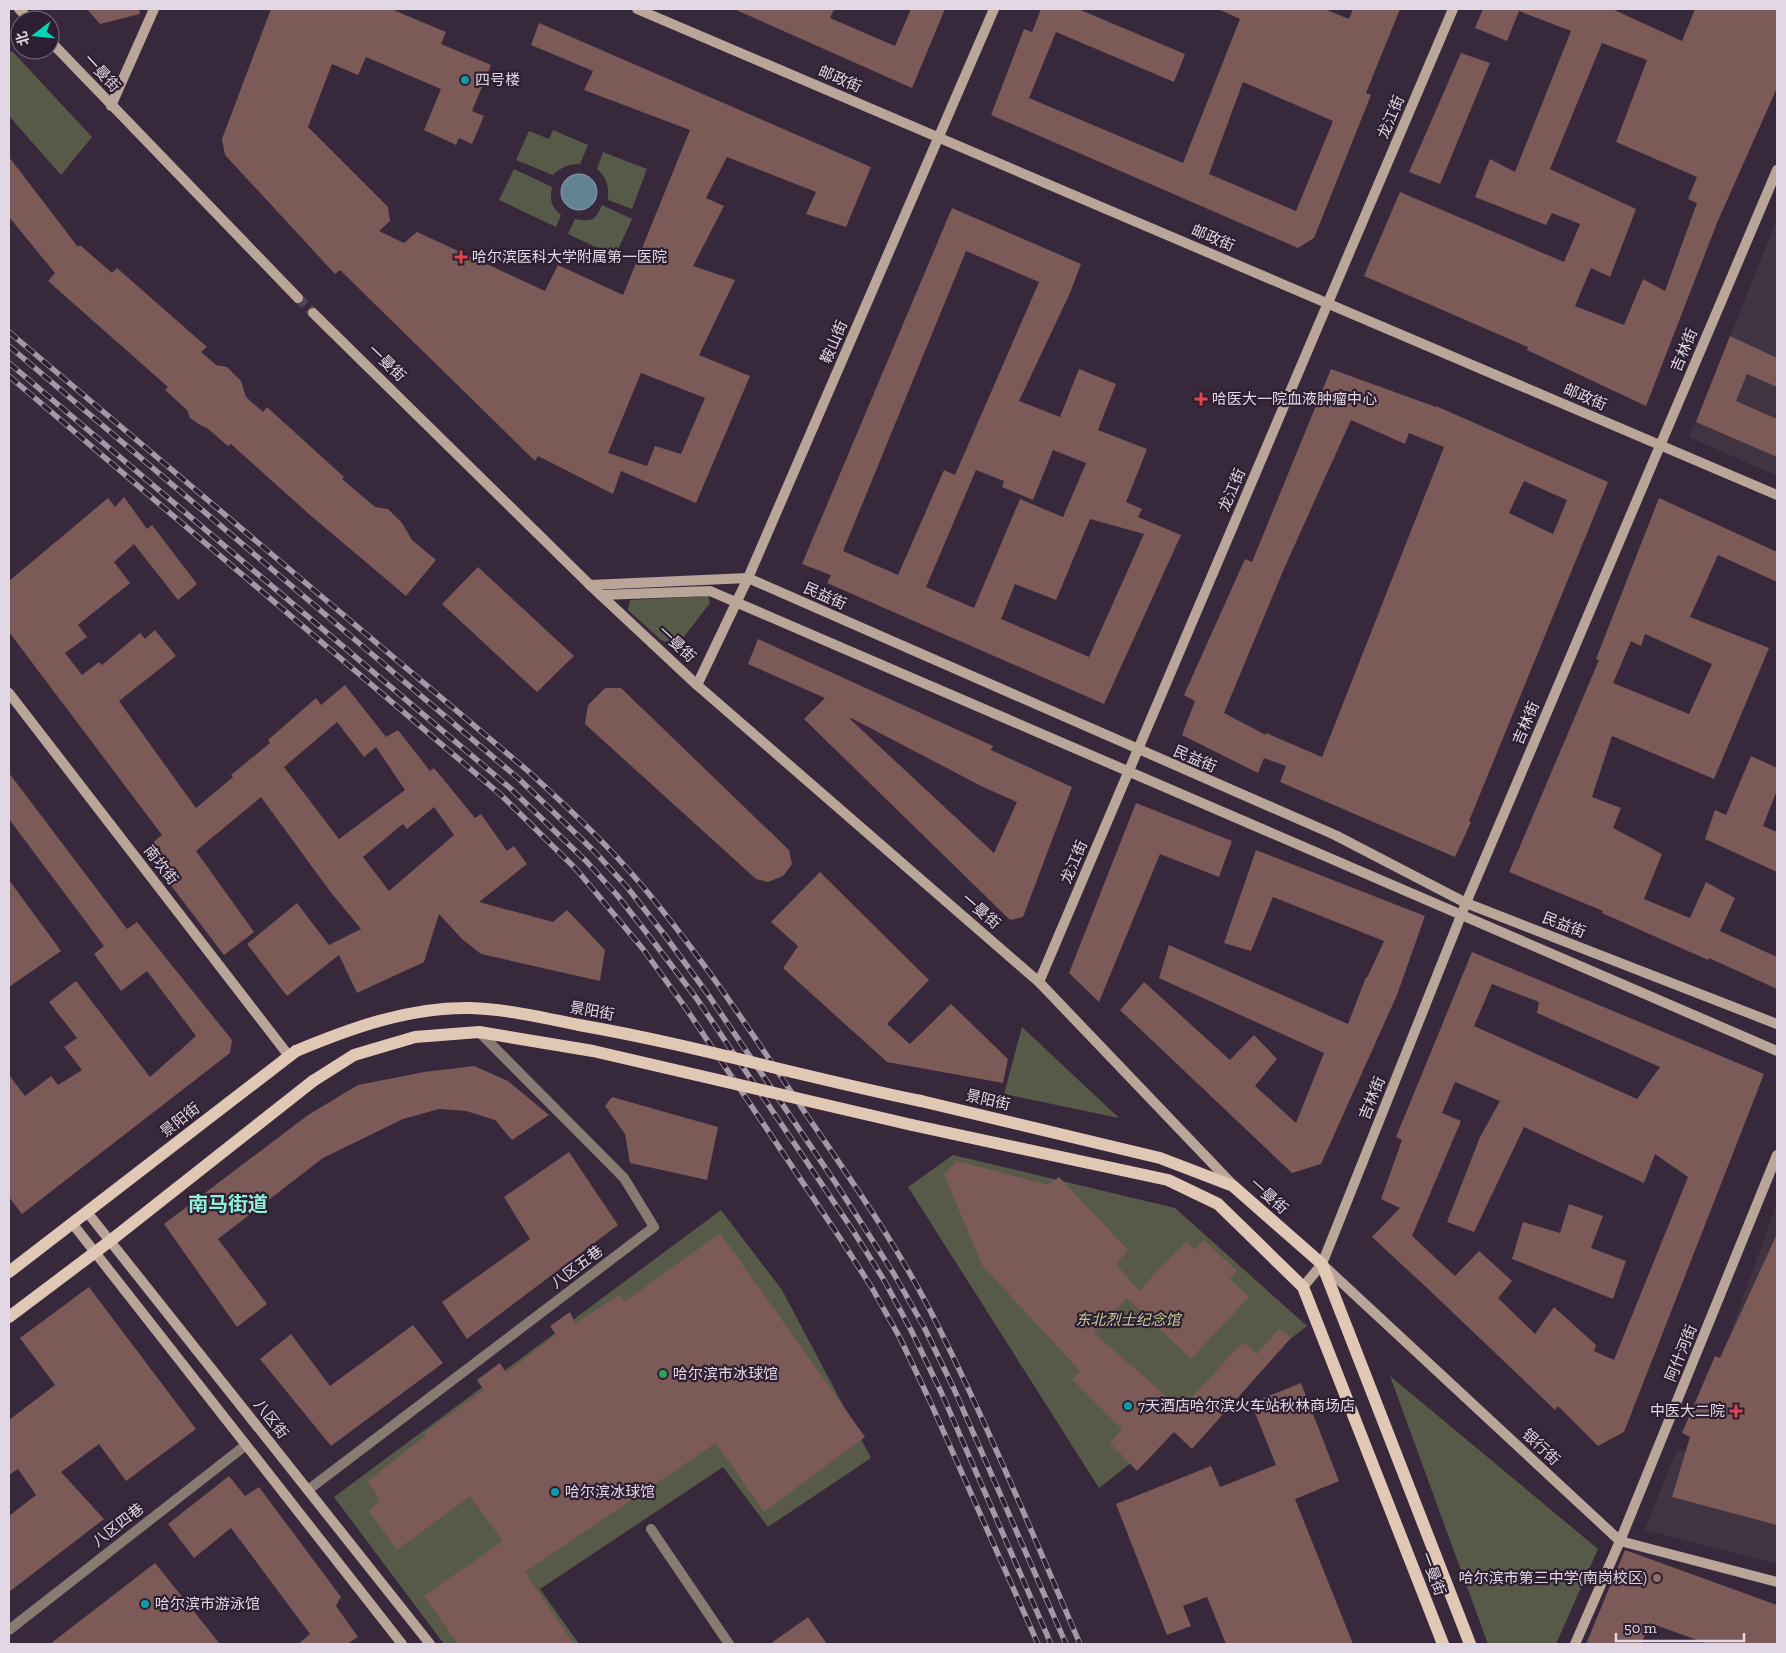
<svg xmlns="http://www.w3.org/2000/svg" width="1786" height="1653" viewBox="0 0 1786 1653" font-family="'Zilla Slab','Noto Sans SC',serif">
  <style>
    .commercial { fill: #403443 }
    .green { fill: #575a48 }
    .water { fill: #628493; stroke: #889dab }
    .building { fill: #7b5a57; fill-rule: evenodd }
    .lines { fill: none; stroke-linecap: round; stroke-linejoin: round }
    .secondary-tunnel { stroke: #524254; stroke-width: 10; stroke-dasharray: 10 5; stroke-linecap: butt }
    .street { stroke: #877b72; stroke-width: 10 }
    .secondary { stroke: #baa698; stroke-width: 10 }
    .primary { stroke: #e1c8b5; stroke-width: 12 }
    .rail-casing { stroke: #a497a6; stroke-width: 5.5 }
    .rail { stroke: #2e1e31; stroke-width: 4; stroke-dasharray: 11; stroke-linecap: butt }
    .primary-bridge { stroke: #e1c8b5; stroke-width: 12 }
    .culture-dot { fill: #0f9aa8; stroke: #2e1e31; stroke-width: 2 }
    .health-dot { fill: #e0444e; stroke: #2e1e31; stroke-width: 2 }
    .leisure-dot { fill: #2e9e5b; stroke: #2e1e31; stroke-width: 2 }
    .education-dot { fill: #8d6e63; stroke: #2e1e31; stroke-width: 2 }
    .labels { text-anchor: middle; stroke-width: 4.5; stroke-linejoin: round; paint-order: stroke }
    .street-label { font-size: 15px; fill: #e2d7e4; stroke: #2e1e31 }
    .poi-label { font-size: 15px; fill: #e2d7e4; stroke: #2e1e31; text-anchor: start }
    .park-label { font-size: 15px; font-style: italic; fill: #c2cb94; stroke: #2e1e31 }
    .district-label { font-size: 20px; font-weight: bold; fill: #8ff2db; stroke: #2e1e31 }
  </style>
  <rect width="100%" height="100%" fill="#38283b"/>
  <g class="commercial">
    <polygon points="1777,220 1777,476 1689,437"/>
    <polygon points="1777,1204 1777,1370 1725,1347"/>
    <polygon points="1677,1450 1777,1466 1777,1564 1645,1530"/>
  </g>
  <g class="green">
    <polygon points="12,51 92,137 61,175 9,116 9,53"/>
    <path d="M553,130L588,145L580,164C569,164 561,167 553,175L516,160L529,131L549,139Z"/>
    <path d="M603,152L647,169L632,209L608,200C609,187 607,177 597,169Z"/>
    <path d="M514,169L552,187C550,200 550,206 561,215L556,227L499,200Z"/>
    <path d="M602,205L632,219L615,256L568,234L575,219C592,222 595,221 602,205Z"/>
    <polygon points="708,596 710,603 680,642 669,643 661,640 628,610 630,600"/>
    <polygon points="1022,1027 1119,1118 1004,1094"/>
    <polygon points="953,1155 1175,1208 1307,1326 1099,1488 908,1187"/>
    <polygon points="721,1210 782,1290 871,1458 768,1527 723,1467 540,1589 579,1644 444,1644 334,1497"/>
    <polygon points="1390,1376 1598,1549 1556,1644 1488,1644"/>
  </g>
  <circle class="water" cx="579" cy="192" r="18"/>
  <g class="building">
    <polygon points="87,9 139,9 140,14 100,24"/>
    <path d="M271,9H391L446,32L441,44L491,65L472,111L484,116L472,144L459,138L456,145L424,130L441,89L366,57L358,75L332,64L308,127L388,207L390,221L379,231L404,243L417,232L545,291L558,265L623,295L690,130L584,90L593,71L531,45L539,23L871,167L846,227L806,214L816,192L727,157L706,198L724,206L693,266L735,280L699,355L750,376L696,503L621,471L613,494L538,456L535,461L340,270L335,274L225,155L222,139ZM641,373L705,398L681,454L655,446L647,466L608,453Z"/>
    <polygon points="734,9 834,9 830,18 895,46 911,9 945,9 912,88"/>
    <path d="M1041,9H1078L1185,54L1174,82L1056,32L1029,98L1183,163L1240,19L1218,9H1324L1349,19L1353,9H1400L1366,93L1371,95L1314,238L1298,248L991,115L1024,29L1032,32ZM1243,82L1333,121L1296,211L1209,174Z"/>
    <path d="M1483,9H1612L1682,41L1695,9H1777V88L1717,223L1646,406L1527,350L1528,347L1364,276L1400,192L1564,262L1580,224L1552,213L1546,225L1475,197L1490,159L1515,172L1571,31L1519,11L1507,41L1475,28ZM1602,43L1647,60L1616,142L1697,177L1688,199L1697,203L1665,291L1643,279L1624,325L1575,306L1591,268L1610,277L1636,209L1550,169Z"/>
    <polygon points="1461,53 1490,63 1440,184 1409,172"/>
    <polygon points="9,157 78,247 80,245 112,273 117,268 207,347 201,352 216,365 227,367 241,381 246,397 263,412 267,407 344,477 342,479 375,507 388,509 402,523 412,540 436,560 406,596 310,515 231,444 228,446 207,428 200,425 190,418 187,410 165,390 168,387 48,281 55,273 9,217"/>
    <path d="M952,208L1081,264L1070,293L1019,401L1060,417L1079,369L1116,384L1098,430L1147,449L1126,502L1142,509L1138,517L1181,535L1104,704L827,583L831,575L802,564ZM966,251L1039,282L955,475L944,470L898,575L843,551ZM1053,450L1086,463L1063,517L1020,499L974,608L926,587L976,470L1004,481L1002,487L1033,500ZM1090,519L1144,534L1089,657L1001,619L1015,584L1056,600Z"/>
    <polygon points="1730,336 1777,358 1777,387 1747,374 1736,401 1777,419 1777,457 1696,422"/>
    <path d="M1331,369L1436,407V406L1608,482L1469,821L1471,822L1455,857L1280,782L1286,766L1264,758L1258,773L1182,735L1195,701L1184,695L1245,559L1252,562ZM1351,420L1405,444L1409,433L1444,447L1322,757L1266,733V735L1224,713L1283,571ZM1524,481L1567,500L1553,534L1509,513Z"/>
    <path d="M124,497L147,529L152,525L197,584L178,600L134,544L114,562L130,583L78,625L87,637L65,653L82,675L99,662L102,665L140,633L145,639L155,630L176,656L119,701L196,808L233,777L231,775L270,743L268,740L316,698L321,705L345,685L386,737L398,730L430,771L434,768L475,818L481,814L507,851L514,846L527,864L479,902L553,922L567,910L605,950L600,981L481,954L462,939L439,914L424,962L357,993L339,955L287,996L247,944L297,903L329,945L361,929L329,890L261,797L196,851L254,932L224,955L144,850L162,835L9,632V581L108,498L115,507ZM337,722L364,757L376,747L405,790L339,839L284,767ZM434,807L454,835L389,891L363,857L403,824L407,829Z"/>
    <path d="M1659,498L1777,552V582L1718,555L1690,617L1769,648L1714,779L1612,736L1592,797L1621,808L1613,828L1662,854L1644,899L1690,918L1706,882L1735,898L1720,931L1777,957V989L1709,958L1708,960L1602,913L1603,911L1509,872L1599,660L1596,659ZM1645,634L1712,664L1689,714L1613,683L1631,641L1641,646Z"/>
    <polygon points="478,567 574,656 537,692 442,604"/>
    <path d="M758,639L993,746L991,750L1072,787L1023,917L1010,920L804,719L825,698L748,664ZM851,718L983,787L1017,802L994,853L850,719Z"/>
    <polygon points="605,688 621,688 789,850 792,864 783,876 768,882 756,879 585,724 588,705"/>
    <polygon points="1751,756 1777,768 1777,790 1763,826 1777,832 1777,872 1705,839 1715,810 1726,815"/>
    <polygon points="9,773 127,929 137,922 232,1040 230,1053 22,1214 9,1197 9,1075 25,1096 51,1076 58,1085 82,1070 64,1047 77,1038 49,1002 76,981 150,1077 196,1036 147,971 121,991 94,954 104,946 9,819"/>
    <polygon points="1136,803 1232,841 1219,877 1160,854 1099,1002 1069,973"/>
    <polygon points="1256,850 1425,916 1397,995 1321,1164 1292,1173 1120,1010 1144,982 1230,1060 1254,1035 1277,1059 1255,1086 1296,1123 1324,1053 1159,978 1169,945 1348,1024 1366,977 1367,978 1384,941 1273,897 1251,951 1224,943"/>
    <polygon points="820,872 929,980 887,1024 910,1044 951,1004 1008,1059 1003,1083 887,1062 783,968 798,946 771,922"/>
    <polygon points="9,880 61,951 9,987"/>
    <path d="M1472,952L1764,1074L1624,1432L1598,1446L1558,1406L1555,1410L1426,1287L1372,1237L1400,1208L1381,1199L1402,1140L1396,1137ZM1492,984L1539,1002L1537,1013L1660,1067L1637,1099L1474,1026ZM1455,1082L1500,1101L1480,1137L1447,1222L1474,1232L1524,1127L1644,1183L1655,1154L1688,1177L1614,1360L1594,1351L1596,1345L1554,1307L1535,1334L1498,1298L1512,1281L1479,1251L1455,1276L1412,1236L1461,1121L1442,1113Z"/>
    <polygon points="474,1066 508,1081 549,1115 512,1140 495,1120 466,1111 439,1109 403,1119 323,1158 218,1239 267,1304 237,1327 164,1224 308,1115 358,1085 424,1072"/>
    <polygon points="612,1097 718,1127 707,1180 630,1163 625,1134 605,1106"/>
    <polygon points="569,1152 618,1225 467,1339 442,1302 530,1239 504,1197"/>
    <polygon points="957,1161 1049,1185 1059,1177 1128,1250 1116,1264 1139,1291 1186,1241 1195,1250 1204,1240 1237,1271 1230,1279 1249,1297 1191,1359 1127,1298 1094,1333 1181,1409 1243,1342 1257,1354 1279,1329 1291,1338 1192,1449 1174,1432 1137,1471 1110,1443 1122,1429 1072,1379 1080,1371 982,1265 944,1174"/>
    <polygon points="1569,1204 1603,1216 1591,1248 1626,1261 1613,1299 1512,1259 1523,1222 1560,1233"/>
    <polygon points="720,1233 865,1437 764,1512 716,1443 525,1572 574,1644 458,1644 424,1596 503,1541 470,1496 397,1550 369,1511 380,1501 368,1481 426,1435 424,1433 484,1390 477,1380 500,1363 506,1373 556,1335 550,1326 570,1312 575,1323 619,1295 624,1302"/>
    <polygon points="1777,1234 1777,1525 1672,1497 1690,1437 1682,1433 1715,1356 1720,1358"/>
    <polygon points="89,1287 196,1429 126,1481 99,1444 61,1472 104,1519 9,1592 9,1516 36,1495 18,1469 9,1475 9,1420 55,1385 20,1338"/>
    <polygon points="413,1325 443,1363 331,1446 260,1359 291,1334 330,1386"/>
    <polygon points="1301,1383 1339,1481 1295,1499 1353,1644 1226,1644 1207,1597 1183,1606 1191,1626 1167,1635 1116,1504 1211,1466 1220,1487 1276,1465 1251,1403"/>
    <polygon points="229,1476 245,1496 259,1487 341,1597 336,1606 358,1637 347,1644 298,1644 310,1634 231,1528 194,1558 168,1524"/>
    <polygon points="1625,1550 1777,1605 1777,1644 1708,1644 1650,1623 1641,1644 1586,1644"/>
    <polygon points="155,1563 220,1644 50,1644"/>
    <polygon points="808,1617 827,1644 770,1644"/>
  </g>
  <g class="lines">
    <polyline class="secondary-tunnel" points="298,298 313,313"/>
    <g class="street">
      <polyline points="308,1490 654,1227 624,1178 479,1032"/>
      <polyline points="651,1529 729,1644"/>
      <polyline points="9,1630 246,1445"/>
    </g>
    <g class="secondary">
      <polyline points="19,9 30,20"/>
      <polyline points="637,9 1777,495"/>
      <polyline points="50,41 298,298"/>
      <polyline points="111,106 154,9"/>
      <polyline points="313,313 590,585 697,685 1039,982 1233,1185"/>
      <polyline points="590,585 748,578 1335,835 1466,903 1777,1024"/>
      <polyline points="601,595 710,591 1777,1051"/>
      <polyline points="697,685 748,578 994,9"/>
      <polyline points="9,693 289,1056"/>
      <polyline points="1039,982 1453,9"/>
      <polyline points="87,1212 430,1644"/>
      <polyline points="72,1223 402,1644"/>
      <polyline points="1324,1266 1620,1541 1777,1582"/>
      <polyline points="1303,1287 1322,1264 1466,903 1777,170"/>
      <polyline points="1575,1644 1620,1541 1777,1155"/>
    </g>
    <g class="primary">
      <polyline points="921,1101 1160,1158 1233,1186 1322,1264 1470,1644"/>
      <polyline points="912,1125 1168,1180 1218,1204 1303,1287 1443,1644"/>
      <polyline points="9,1272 296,1051"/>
      <polyline points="9,1317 110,1241 313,1081"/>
    </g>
    <g class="rail-casing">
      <g id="rail">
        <path d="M9,332L528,771C566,806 605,842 639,882C700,954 752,1033 804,1111C851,1180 900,1249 937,1324C989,1428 1034,1537 1080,1644"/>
        <polyline points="9,346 519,779 595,852 627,887 663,933 707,993 837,1185 894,1274 924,1327 954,1389 1066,1644"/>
        <polyline points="9,363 510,788 586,861 617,895 653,941 697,999 852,1229 884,1280 912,1332 942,1394 1051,1644"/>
        <polyline points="9,376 501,795 576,869 643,949 685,1007 840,1238 872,1288 900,1338 929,1399 1038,1644"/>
      </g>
    </g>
    <use href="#rail" class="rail"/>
    <g class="primary-bridge">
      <path d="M296,1051C351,1028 409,1007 470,1008C507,1009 543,1018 579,1025C694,1045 807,1078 921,1101"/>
      <polyline points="313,1081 354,1055 415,1037 479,1032 593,1051 912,1125"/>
    </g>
  </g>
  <g class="culture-dot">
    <circle cx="465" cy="80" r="5"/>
    <circle cx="1128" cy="1406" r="5"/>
    <circle cx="555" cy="1492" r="5"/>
    <circle cx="145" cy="1604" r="5"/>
  </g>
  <g class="health-dot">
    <path d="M458.5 249.5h5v5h5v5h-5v5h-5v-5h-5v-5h5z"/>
    <path d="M1198.5 391.5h5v5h5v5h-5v5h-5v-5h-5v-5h5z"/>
    <path d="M1733.5 1403.5h5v5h5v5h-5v5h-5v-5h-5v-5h5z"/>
  </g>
  <circle class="leisure-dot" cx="663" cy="1374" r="5"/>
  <circle class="education-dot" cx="1657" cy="1578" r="5"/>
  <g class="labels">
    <g class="street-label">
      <text transform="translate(102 73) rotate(47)" y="5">一曼街</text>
      <text transform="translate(840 79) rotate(23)" y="5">邮政街</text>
      <text transform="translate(1391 117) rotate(-67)" y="5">龙江街</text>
      <text transform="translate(1213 238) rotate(23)" y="5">邮政街</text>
      <text transform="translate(834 342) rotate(-67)" y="5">鞍山街</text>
      <text transform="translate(1684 350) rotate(-67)" y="5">吉林街</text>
      <text transform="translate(387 363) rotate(44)" y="5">一曼街</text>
      <text transform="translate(1585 397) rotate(23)" y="5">邮政街</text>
      <text transform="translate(1232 490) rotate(-67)" y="5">龙江街</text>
      <text transform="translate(825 596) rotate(24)" y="5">民益街</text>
      <text transform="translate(677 644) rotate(43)" y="5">一曼街</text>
      <text transform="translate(1526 723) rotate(-67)" y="5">吉林街</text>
      <text transform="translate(1195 759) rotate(23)" y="5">民益街</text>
      <text transform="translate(1074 862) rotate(-67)" y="5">龙江街</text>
      <text transform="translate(161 865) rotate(52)" y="5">南坎街</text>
      <text transform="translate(981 911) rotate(41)" y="5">一曼街</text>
      <text transform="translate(1564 925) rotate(21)" y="5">民益街</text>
      <text transform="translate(592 1011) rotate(10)" y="5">景阳街</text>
      <text transform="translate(1372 1098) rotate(-68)" y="5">吉林街</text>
      <text transform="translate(988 1100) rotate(13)" y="5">景阳街</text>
      <text transform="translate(180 1120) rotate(-38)" y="5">景阳街</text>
      <text transform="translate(1269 1196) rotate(42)" y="5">一曼街</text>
      <text transform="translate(577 1267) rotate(-37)" y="5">八区五巷</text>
      <text transform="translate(1681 1353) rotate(-68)" y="5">阿什河街</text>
      <text transform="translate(271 1419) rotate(52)" y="5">八区街</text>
      <text transform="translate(1541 1447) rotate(43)" y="5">银行街</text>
      <text transform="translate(118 1525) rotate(-38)" y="5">八区四巷</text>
      <text transform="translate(1433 1574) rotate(69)" y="5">一曼街</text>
    </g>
    <g class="poi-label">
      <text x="475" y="85">四号楼</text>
      <text x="472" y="262">哈尔滨医科大学附属第一医院</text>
      <text x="1212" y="404">哈医大一院血液肿瘤中心</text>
      <text x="673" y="1379">哈尔滨市冰球馆</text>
      <text x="1138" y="1411">7天酒店哈尔滨火车站秋林商场店</text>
      <text x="1725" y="1416" text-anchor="end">中医大二院</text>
      <text x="565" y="1497">哈尔滨冰球馆</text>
      <text x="1647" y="1583" text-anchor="end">哈尔滨市第三中学(南岗校区)</text>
      <text x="155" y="1609">哈尔滨市游泳馆</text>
    </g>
    <g class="park-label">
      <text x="1128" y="1325">东北烈士纪念馆</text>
    </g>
    <g class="district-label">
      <text x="228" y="1211">南马街道</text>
    </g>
  </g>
  <rect width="1786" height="1653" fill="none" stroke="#e2d7e4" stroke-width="20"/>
  <g transform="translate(35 35) rotate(254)"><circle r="24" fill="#2e1e31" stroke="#766879"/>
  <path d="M0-4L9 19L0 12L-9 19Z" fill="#04d5b6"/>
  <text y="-8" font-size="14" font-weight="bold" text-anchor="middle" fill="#e2d7e4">北</text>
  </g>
  <path d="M1616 1633v8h128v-8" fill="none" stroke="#e2d7e4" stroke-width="2.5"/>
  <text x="1624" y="1633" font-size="15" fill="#e2d7e4" stroke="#2e1e31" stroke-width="4" paint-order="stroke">50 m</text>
</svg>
